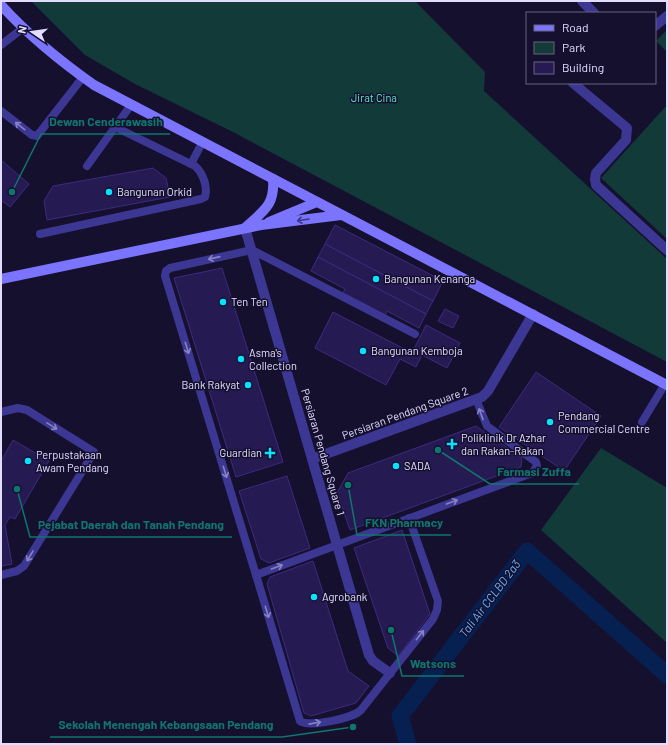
<svg xmlns="http://www.w3.org/2000/svg" width="668" height="745" viewBox="0 0 668 745" font-family="Barlow,sans-serif">
  <style>
    .green { fill: #123a39 }
    .lines { fill: none; stroke-linecap: round; stroke-linejoin: round }
    .canal { stroke: #062051; stroke-width: 17 }
    .building { fill: #261a52; stroke: #3d2a80 }
    .lane { stroke: #3c3792; stroke-width: 8 }
    .street { stroke: #3c3792; stroke-width: 10 }
    .secondary { stroke: #7b74ff; stroke-width: 10 }
    .oneway { stroke: #8782c3 }
    .oneway2 { stroke: #3e3882 }
    .poi-dot { fill: #09e1ff; stroke: #16102f; stroke-width: 1.5 }
    .labels { text-anchor: middle; stroke-width: 3; stroke-linejoin: round; paint-order: stroke }
    .park-label { font-size: 11px; fill: #5debcb; stroke: #16102f }
    .poi-label { font-size: 11px; fill: #e2ddff; stroke: #16102f; text-anchor: start }
    .street-label { font-size: 11px; fill: #e2ddff; stroke: #16102f }
    .water-label { font-size: 12px; font-style: italic; fill: #6bb7ff; stroke: #16102f }
    .leader { fill: none; stroke: #0f766e; stroke-width: 1.5 }
    .callout-dot { fill: #0f766e; stroke: #16102f; stroke-width: 1.5 }
    .callout-label { font-size: 12px; text-anchor: middle; font-weight: bold; fill: #0f766e; stroke: #16102f; stroke-width: 3; stroke-linejoin: round; paint-order: stroke }
  </style>
  <rect width="100%" height="100%" fill="#16102f"/>
  <g class="green">
    <polygon points="31,1 415,1 485,72 484,91 667,259 667,362 233,132 135,84 85,55"/>
    <polygon points="667,30 667,52 656,41"/>
    <polygon points="667,105 667,239 601,178"/>
    <polygon points="601,448 667,488 667,643 541,530"/>
  </g>
  <g class="lines">
    <polyline class="canal" points="408,744 400,716 527,551 667,675"/>
  </g>
  <g class="building">
    <polygon points="1,160 29,184 10,207 1,200"/>
    <polygon points="153,168 166,178 170,197 47,220 44,201 53,186"/>
    <polygon points="335,225 443,281 433,301 325,244"/>
    <polygon points="325,244 433,301 426,314 318,257"/>
    <polygon points="318,257 426,314 419,328 387,311 385,315 343,293 345,289 311,271"/>
    <polygon points="222,268 283,462 236,477 174,278"/>
    <polygon points="445,309 459,316 453,328 438,321"/>
    <polygon points="333,312 412,353 426,325 460,343 447,368 422,355 416,367 400,359 386,385 315,348"/>
    <polygon points="536,372 601,416 564,471 499,427"/>
    <polygon points="476,426 522,458 521,467 350,530 337,493 348,473"/>
    <polygon points="13,440 49,461 15,519 10,517 5,525 12,564 1,566 1,461"/>
    <polygon points="287,476 310,548 269,563 261,559 239,491"/>
    <polygon points="402,530 430,614 398,656 388,648 354,548"/>
    <polygon points="313,561 348,671 369,686 356,703 311,716 304,713 267,584 270,577"/>
  </g>
  <g class="lines">
    <g class="lane">
      <polyline points="1,45 23,28"/>
      <polyline points="1,111 32,135 37,136 83,77"/>
      <polyline points="191,164 202,143"/>
      <polyline points="87,166 131,105"/>
      <path d="M40,234L201,199L205,197C208,187 203,173 195,166L115,127"/>
      <polyline points="415,334 252,250 170,268 166,271 165,276 256,575 532,473 537,466 536,462 487,426 476,399"/>
      <polyline points="1,412 18,408 27,410 94,452 24,566 17,571 1,575"/>
      <polyline points="642,422 665,384"/>
      <path d="M256,575L300,721C308,728 354,718 361,710L433,619L437,610L438,601L409,518"/>
    </g>
    <g class="street">
      <polyline points="582,1 594,13"/>
      <polyline points="655,26 667,16"/>
      <polyline points="573,83 627,128 626,140 596,173 595,179 596,185 667,250"/>
      <polyline points="245,228 369,655 373,661 390,673"/>
      <polyline points="312,459 482,397 488,391 533,314"/>
    </g>
    <g class="secondary">
      <path d="M1,5C29,36 60,61 94,85L667,385"/>
      <polyline points="269,222 317,202"/>
      <path d="M245,228C263,211 275,206 273,179"/>
      <polyline points="1,279 261,225 341,215"/>
    </g>
  </g>
  <defs><path id="oneway-shaft" d="M-6 0H5M1.5-3L5.5 0L1.5 3" fill="none" stroke-width="1.6" stroke-linecap="round" stroke-linejoin="round"/></defs>
  <g class="oneway">
    <use href="#oneway-shaft" transform="translate(20 126) rotate(-142)"/>
    <use href="#oneway-shaft" transform="translate(214 258) rotate(167)"/>
    <use href="#oneway-shaft" transform="translate(187 348) rotate(73)"/>
    <use href="#oneway-shaft" transform="translate(481 414) rotate(-110)"/>
    <use href="#oneway-shaft" transform="translate(52 426) rotate(32)"/>
    <use href="#oneway-shaft" transform="translate(225 472) rotate(73)"/>
    <use href="#oneway-shaft" transform="translate(452 502) rotate(-20)"/>
    <use href="#oneway-shaft" transform="translate(30 556) rotate(121)"/>
    <use href="#oneway-shaft" transform="translate(277 567) rotate(-20)"/>
    <use href="#oneway-shaft" transform="translate(267 612) rotate(73)"/>
    <use href="#oneway-shaft" transform="translate(420 635) rotate(-52)"/>
    <use href="#oneway-shaft" transform="translate(315 723) rotate(-11)"/>
  </g>
  <use class="oneway2" href="#oneway-shaft" transform="translate(303 220) rotate(171)"/>
  <g class="poi-dot">
    <circle cx="109" cy="192" r="4"/>
    <circle cx="376" cy="279" r="4"/>
    <circle cx="223" cy="302" r="4"/>
    <circle cx="363" cy="351" r="4"/>
    <circle cx="241" cy="359" r="4"/>
    <circle cx="248" cy="385" r="4"/>
    <circle cx="550" cy="422" r="4"/>
    <path d="M450 438h4v4h4v4h-4v4h-4v-4h-4v-4h4z"/>
    <path d="M268 447h4v4h4v4h-4v4h-4v-4h-4v-4h4z"/>
    <circle cx="28" cy="461" r="4"/>
    <circle cx="396" cy="466" r="4"/>
    <circle cx="314" cy="597" r="4"/>
  </g>
  <g class="labels">
    <g class="park-label">
      <text x="374" y="102">Jirat Cina</text>
    </g>
    <g class="poi-label">
      <text x="117" y="196">Bangunan Orkid</text>
      <text x="384" y="283">Bangunan Kenanga</text>
      <text x="231" y="306">Ten Ten</text>
      <text x="371" y="355">Bangunan Kemboja</text>
      <text x="249" y="357">Asma's<tspan x="249" dy="13">Collection</tspan></text>
      <text x="240" y="389" text-anchor="end">Bank Rakyat</text>
      <text x="558" y="420">Pendang<tspan x="558" dy="13">Commercial Centre</tspan></text>
      <text x="461" y="442">Poliklinik Dr Azhar<tspan x="461" dy="13">dan Rakan-Rakan</tspan></text>
      <text x="262" y="457" text-anchor="end">Guardian</text>
      <text x="36" y="459">Perpustakaan<tspan x="36" dy="13">Awam Pendang</tspan></text>
      <text x="404" y="470">SADA</text>
      <text x="322" y="601">Agrobank</text>
    </g>
    <g class="street-label">
      <text transform="translate(405 413) rotate(-20)" y="4">Persiaran Pendang Square 2</text>
      <text transform="translate(323 452) rotate(74)" y="4">Persiaran Pendang Square 1</text>
    </g>
    <g class="water-label">
      <text transform="translate(490 599) rotate(-53)" y="4">Tali Air CCLBD 2a3</text>
    </g>
  </g>
  <path class="leader" d="M12 192L41 134H170M438 450L490 484H579M348 485L357 535H451M17 489L30 537H232M391 630L402 676H464M353 727L282 737H50"/>
  <g class="callout-dot">
    <circle cx="12" cy="192" r="4"/>
    <circle cx="438" cy="450" r="4"/>
    <circle cx="348" cy="485" r="4"/>
    <circle cx="17" cy="489" r="4"/>
    <circle cx="391" cy="630" r="4"/>
    <circle cx="353" cy="727" r="4"/>
  </g>
  <g class="callout-label">
    <text x="106" y="126">Dewan Cenderawasih</text>
    <text x="534" y="476">Farmasi Zuffa</text>
    <text x="404" y="527">FKN Pharmacy</text>
    <text x="131" y="529">Pejabat Daerah dan Tanah Pendang</text>
    <text x="433" y="668">Watsons</text>
    <text x="166" y="729">Sekolah Menengah Kebangsaan Pendang</text>
  </g>
  <rect width="668" height="745" fill="none" stroke="#e2ddff" stroke-width="4"/>
  <rect x="526" y="12" width="130" height="72" fill="#16102f" stroke="#686282"/>
  <rect x="534" y="25" width="20" height="6" fill="#7b74ff" stroke="#686282"/>
  <text x="562" y="32" font-size="12" fill="#e2ddff">Road</text>
  <rect x="534" y="42" width="20" height="12" fill="#123a39" stroke="#686282"/>
  <text x="562" y="52" font-size="12" fill="#e2ddff">Park</text>
  <rect x="534" y="62" width="20" height="12" fill="#261a52" stroke="#686282"/>
  <text x="562" y="72" font-size="12" fill="#e2ddff">Building</text>
  <g transform="translate(32 32) rotate(283)" stroke="#16102f" stroke-width="3" paint-order="stroke">
  <path d="M0-3L7 15L0 10L-7 15Z" fill="#e2ddff"/>
  <text y="-6" font-size="11" font-weight="bold" text-anchor="middle" fill="#e2ddff">N</text>
  </g>
</svg>
